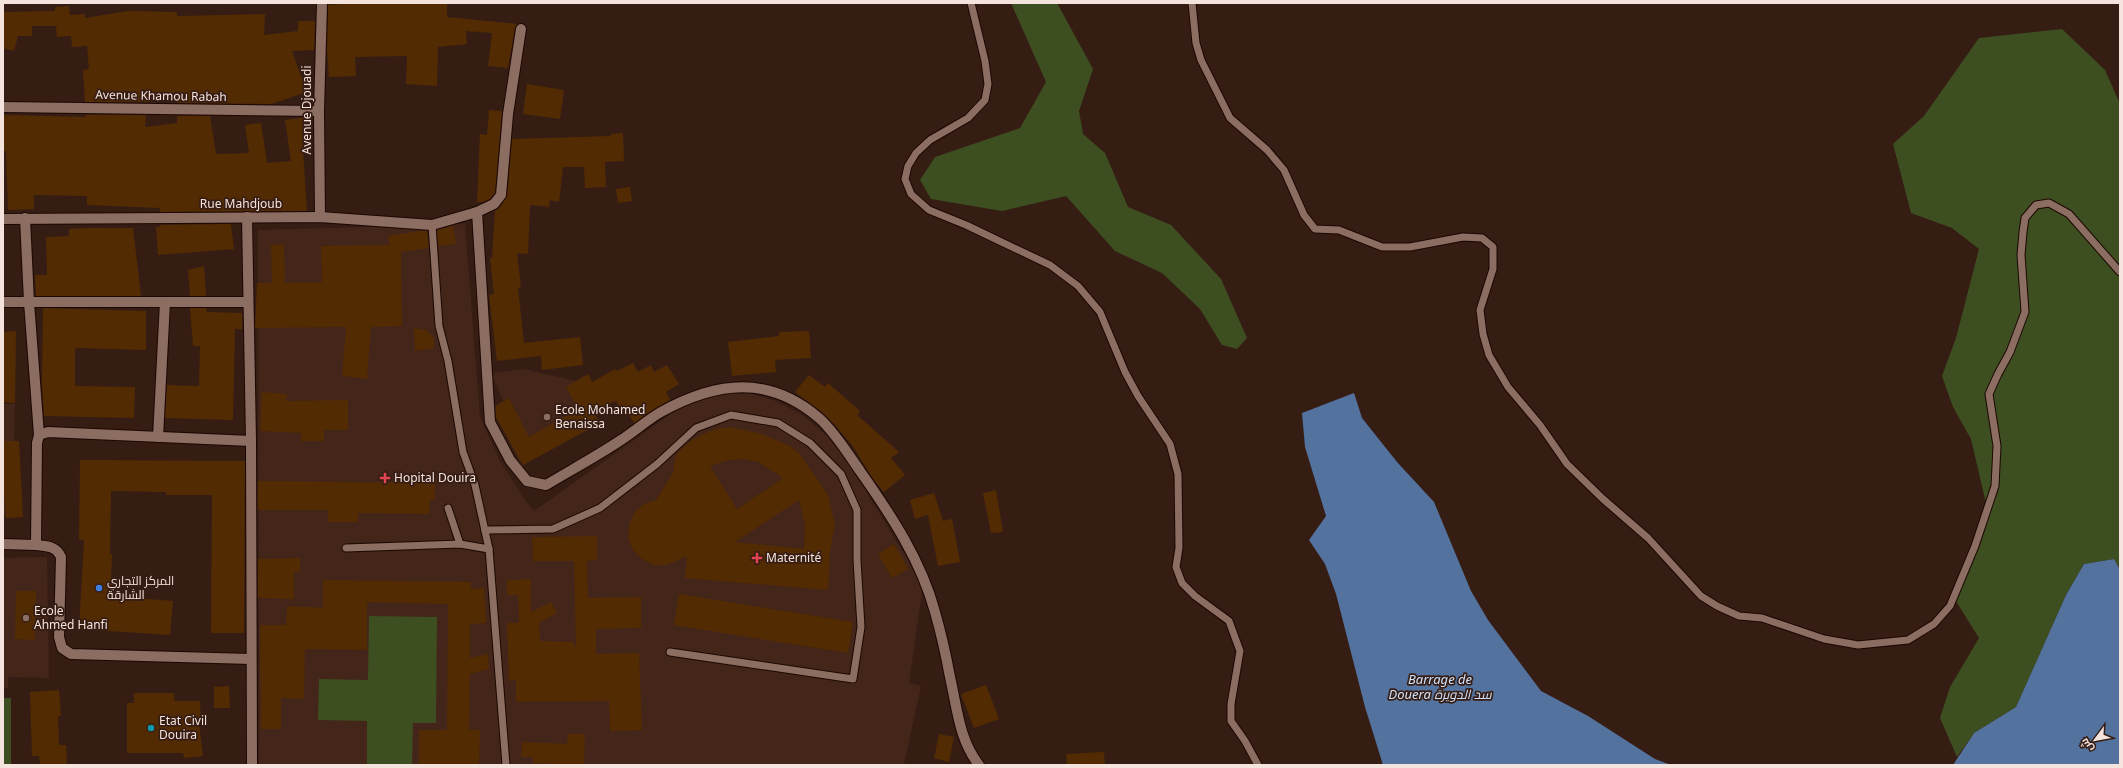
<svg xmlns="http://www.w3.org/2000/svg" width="2123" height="768" viewBox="0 0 2123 768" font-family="'Noto Sans',Cairo,sans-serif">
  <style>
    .built { fill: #432519 }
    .green { fill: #3d4f20 }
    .water { fill: #53729d }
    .building { fill: #532b03; fill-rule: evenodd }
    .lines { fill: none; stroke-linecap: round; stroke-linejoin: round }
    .service-casing { stroke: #1c0702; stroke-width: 9 }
    .minor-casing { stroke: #1c0702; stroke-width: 12 }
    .service { stroke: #8b6d62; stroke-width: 7 }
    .minor { stroke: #8b6d62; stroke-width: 10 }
    .education-dot { fill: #8d6e63; stroke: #361d14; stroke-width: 1.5 }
    .health-dot { fill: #e0444e; stroke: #361d14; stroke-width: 1.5 }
    .shop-dot { fill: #3f7fe0; stroke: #361d14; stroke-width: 1.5 }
    .culture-dot { fill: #0f9aa8; stroke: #361d14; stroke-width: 1.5 }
    .labels { text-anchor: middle; stroke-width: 3.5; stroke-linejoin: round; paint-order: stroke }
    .street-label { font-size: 12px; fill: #f5e3dd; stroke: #361d14 }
    .poi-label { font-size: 12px; fill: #f5e3dd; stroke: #361d14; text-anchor: start }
    .water-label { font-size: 13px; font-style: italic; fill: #cfe3fe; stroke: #361d14 }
  </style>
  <rect width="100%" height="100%" fill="#361d14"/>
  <g class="built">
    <polygon points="465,224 480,417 499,459 523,497 534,511 675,411 701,398 720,394 749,393 776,401 804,416 827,436 849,463 923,585 909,683 921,686 904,765 259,765 258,230"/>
    <polygon points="524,369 576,381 588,374 606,405 593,411 600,423 522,466 492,408 503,401 491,373"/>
    <polygon points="3,404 15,404 12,516 3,516"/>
    <polygon points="47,557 49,678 8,677 8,688 3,688 3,558"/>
  </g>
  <g class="green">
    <polygon points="1011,3 1057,3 1093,69 1079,111 1083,134 1105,153 1128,207 1171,225 1221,279 1247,338 1237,349 1222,345 1200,309 1162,273 1115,251 1066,196 1002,211 931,199 920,180 935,157 1020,128 1046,82"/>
    <polygon points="2062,29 2105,70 2120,104 2120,570 2114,559 2084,564 2066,595 2016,707 1974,733 1957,757 1940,718 1950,687 1979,638 1954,598 1988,512 1971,439 1953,407 1942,376 1956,338 1979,249 1952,228 1911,213 1893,144 1924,116 1979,38"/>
    <polygon points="369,616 437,617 436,723 413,723 412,765 367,765 367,721 318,720 319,679 368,680"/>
    <rect x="3" y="698" width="8" height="67"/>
  </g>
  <g class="water">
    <polygon points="1354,393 1362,418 1397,462 1434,502 1471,591 1488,620 1541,691 1588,716 1655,759 1671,765 1383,765 1365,707 1336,594 1325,564 1309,540 1326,516 1305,447 1302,413"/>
    <polygon points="2114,559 2120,570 2120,765 1953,765 1974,733 2016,707 2066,595 2084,564"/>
  </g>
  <g class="building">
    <polygon points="363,3 447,3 447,17 517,24 515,28 508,68 488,66 492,33 466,31 467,44 438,47 437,86 406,84 407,56 355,57 356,76 329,77 327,50 328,5"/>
    <polygon points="69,6 70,15 85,14 85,18 128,11 177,12 177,16 265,14 264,35 298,31 298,21 315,21 314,50 292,51 307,92 271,104 177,103 177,97 146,102 85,102 83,70 89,69 87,46 72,47 71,36 57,37 56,26 32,26 32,36 18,36 14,51 3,48 3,12 55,11 55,7"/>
    <polygon points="527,84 564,90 560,119 523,114"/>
    <polygon points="489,110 502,111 495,193 490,199 483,202 477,202 480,134 487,135"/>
    <polygon points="3,115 86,117 85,115 146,115 145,127 177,123 177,116 210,116 216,154 249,153 245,125 261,123 267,163 291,161 285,120 308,117 312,150 303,151 307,211 160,212 160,208 87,205 87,196 34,195 34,209 8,210 6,151 3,151"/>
    <polygon points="623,133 624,161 605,162 606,187 585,188 584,167 563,167 559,202 550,200 549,207 530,205 528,254 517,253 521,287 518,288 524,343 580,337 583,365 542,370 541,356 497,361 489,295 494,294 490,258 492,258 495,211 499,208 507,196 512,139 611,136 611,134"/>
    <polygon points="630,187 632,201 618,203 616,189"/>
    <polygon points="231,224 234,249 158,255 156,227 160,227 160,225"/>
    <polygon points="453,226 456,244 438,246 437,230"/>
    <polygon points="88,228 133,228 141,296 36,296 35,275 47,275 46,237 69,236 69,229"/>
    <polygon points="420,231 427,231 429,248 401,252 402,326 371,327 367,379 342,376 346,327 255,328 257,283 272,283 271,245 284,244 285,283 322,282 321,246 390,245 388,236"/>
    <polygon points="204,266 206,296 190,296 188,270"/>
    <polygon points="43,308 146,311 146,350 75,348 75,386 135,387 134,418 44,416 42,383"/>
    <polygon points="190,308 206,308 207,312 242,313 242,329 235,329 233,420 165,418 167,385 199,386 200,346 193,346"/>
    <polygon points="414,328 426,330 434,338 434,348 415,351"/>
    <polygon points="16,331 15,403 3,402 3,332"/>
    <polygon points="809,331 811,358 775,360 776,372 732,376 728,342 779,336 779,332"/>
    <polygon points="633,363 638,372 651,365 654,372 667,365 679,384 666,392 670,400 634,423 624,406 620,408 616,401 593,411 600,423 523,465 496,417 496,406 509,398 529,437 578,409 566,387 588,374 592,382 615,369 617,371"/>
    <polygon points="809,375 825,387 828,383 860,411 857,415 899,452 891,458 905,475 884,492 873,479 852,445 835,425 823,413 795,392"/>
    <polygon points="262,392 287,394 286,401 348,400 348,430 324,430 324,441 301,441 301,433 260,431"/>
    <path d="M730,427L762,434L790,446L800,454L828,495L835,525L830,551L828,590L685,578L687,556L667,565H654L642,559L633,550L628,538L629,525L634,513L644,504L656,500L673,473L675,458L679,451L692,440L706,433L716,429ZM743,459L758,462L783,478L737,509L710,466L729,460ZM799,500L805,525L804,549L735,542Z"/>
    <polygon points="3,441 19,441 23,517 6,518 3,484"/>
    <polygon points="80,460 245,461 244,633 211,633 212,495 166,495 166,492 111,491 110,554 112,554 111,578 122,597 173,601 170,635 79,629 84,540 79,540"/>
    <polygon points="258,481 435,483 435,500 430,500 429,514 358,513 358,522 328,522 328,510 258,510"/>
    <polygon points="996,490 1003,532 991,533 983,493"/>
    <polygon points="934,493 943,521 952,519 960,562 938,566 928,515 915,519 910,500"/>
    <polygon points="597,536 597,560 587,561 588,598 641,597 641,628 596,629 596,654 639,653 642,730 610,731 609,701 516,702 516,680 509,681 507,623 519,623 518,595 507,595 507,580 531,579 531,612 551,602 557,613 539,623 540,641 573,642 576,648 574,561 533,561 532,537"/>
    <polygon points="894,544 908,569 892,578 878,554"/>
    <polygon points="300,558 300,572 294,572 294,599 258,598 258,559"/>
    <polygon points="323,580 471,582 471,589 484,588 486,623 470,624 470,658 488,654 489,669 470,674 469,730 480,730 479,765 419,765 419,730 447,730 448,604 367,602 367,650 305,649 304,699 281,698 281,729 261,729 260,625 286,625 287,606 323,608"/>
    <polygon points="16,591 36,591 35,640 15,639"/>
    <polygon points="679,594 853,622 848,653 674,625"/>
    <polygon points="986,685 999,719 974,728 961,694"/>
    <polygon points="229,686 230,708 214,708 214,687"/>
    <polygon points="59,690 61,716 58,716 59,745 66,745 67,765 40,765 39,756 32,756 30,692"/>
    <polygon points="134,693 174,693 174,701 200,701 201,723 199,723 203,756 184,758 183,753 127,753 127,703 134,703"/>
    <polygon points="568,734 585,734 584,765 533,763 533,757 521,757 522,742 567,744"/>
    <polygon points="939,734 954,737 949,762 934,758"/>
    <polygon points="1104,752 1105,765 1067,765 1066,754"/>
  </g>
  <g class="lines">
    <g class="service-casing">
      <g id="service">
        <polyline points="971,3 985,61 988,84 985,100 968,118 930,140 916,153 908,166 905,179 911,194 929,210 966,225 1050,265 1078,286 1100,312 1125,372 1138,396 1170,444 1178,474 1179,548 1176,567 1182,583 1195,596 1229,621 1240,651 1231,704 1231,721 1245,741 1258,765"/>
        <polyline points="1192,3 1196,43 1201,60 1230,118 1267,150 1284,170 1304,215 1315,229 1339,230 1382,247 1410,247 1463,237 1482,238 1493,247 1493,269 1480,310 1483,334 1489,355 1508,387 1540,425 1567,464 1603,499 1648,538 1701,596 1717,606 1739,616 1762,618 1824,639 1858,645 1908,640 1934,624 1950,606 1975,546 1995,486 1997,446 1989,394 1998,374 2010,352 2025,312 2021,255 2023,232 2025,218 2036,205 2049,203 2069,214 2120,272"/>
        <polyline points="432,225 439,326 448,361 463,452 475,485 489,549 506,765"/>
        <polyline points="448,508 460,544"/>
        <polyline points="485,530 553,529 600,508 657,464 696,428 731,415 778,423 810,443 841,474 857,510 857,560 861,627 853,679 670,652"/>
        <polyline points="346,548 460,544 489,549"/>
      </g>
    </g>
    <g class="minor-casing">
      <g id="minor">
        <polyline points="3,107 319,111"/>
        <path d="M477,212L490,422L510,460L527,481L546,485C571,470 597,456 621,440C635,431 647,420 661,412C717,381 769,375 819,418C834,431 849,455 860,471C891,515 921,560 935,612C941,633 946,655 950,677C957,707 959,740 979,765"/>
        <polyline points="247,217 251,441 252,765"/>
        <polyline points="320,217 319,111 322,3"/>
        <polyline points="25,218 29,302 39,435"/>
        <polyline points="3,219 320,217 432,225 477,212 494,204 501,195 508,114 521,29"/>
        <polyline points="3,302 248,302"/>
        <polyline points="158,437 165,302"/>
        <polyline points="3,544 36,545 37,443 39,435 48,432 251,441"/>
        <path d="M36,545C47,546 56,546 61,557L59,637L62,648L71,654L251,659"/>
      </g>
    </g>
    <use href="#service" class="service"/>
    <use href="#minor" class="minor"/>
  </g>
  <g class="education-dot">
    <circle cx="547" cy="417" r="4"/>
    <circle cx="26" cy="618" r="4"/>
  </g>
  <g class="health-dot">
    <path d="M383 472h4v4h4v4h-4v4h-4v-4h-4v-4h4z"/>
    <path d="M755 552h4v4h4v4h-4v4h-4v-4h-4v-4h4z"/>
  </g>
  <circle class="shop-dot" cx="99" cy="588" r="4"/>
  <circle class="culture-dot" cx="151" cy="728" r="4"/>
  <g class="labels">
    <g class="street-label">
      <text transform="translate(161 96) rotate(1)" y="4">Avenue Khamou Rabah</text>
      <text transform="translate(307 110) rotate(-90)" y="4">Avenue Djouadi</text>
      <text x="241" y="208">Rue Mahdjoub</text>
    </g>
    <g class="poi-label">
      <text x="555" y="414">Ecole Mohamed<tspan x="555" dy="14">Benaissa</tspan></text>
      <text x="394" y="482">Hopital Douira</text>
      <text x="766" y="562">Maternité</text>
      <text x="107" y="585">المركز التجاري<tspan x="107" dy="14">الشارقة</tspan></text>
      <text x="34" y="615">Ecole<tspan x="34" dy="14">Ahmed Hanfi</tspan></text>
      <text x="159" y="725">Etat Civil<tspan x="159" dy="14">Douira</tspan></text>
    </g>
    <g class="water-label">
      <text x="1440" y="684">Barrage de<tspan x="1440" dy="15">Douera سد الدويرة</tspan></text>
    </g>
  </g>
  <rect width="2123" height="768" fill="none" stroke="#f5e3dd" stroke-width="8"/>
  <g transform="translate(2095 740) rotate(238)" stroke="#361d14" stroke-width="3" paint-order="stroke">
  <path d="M0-3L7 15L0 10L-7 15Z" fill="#f5e3dd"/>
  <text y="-6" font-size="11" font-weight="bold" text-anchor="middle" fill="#f5e3dd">ش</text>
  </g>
</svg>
